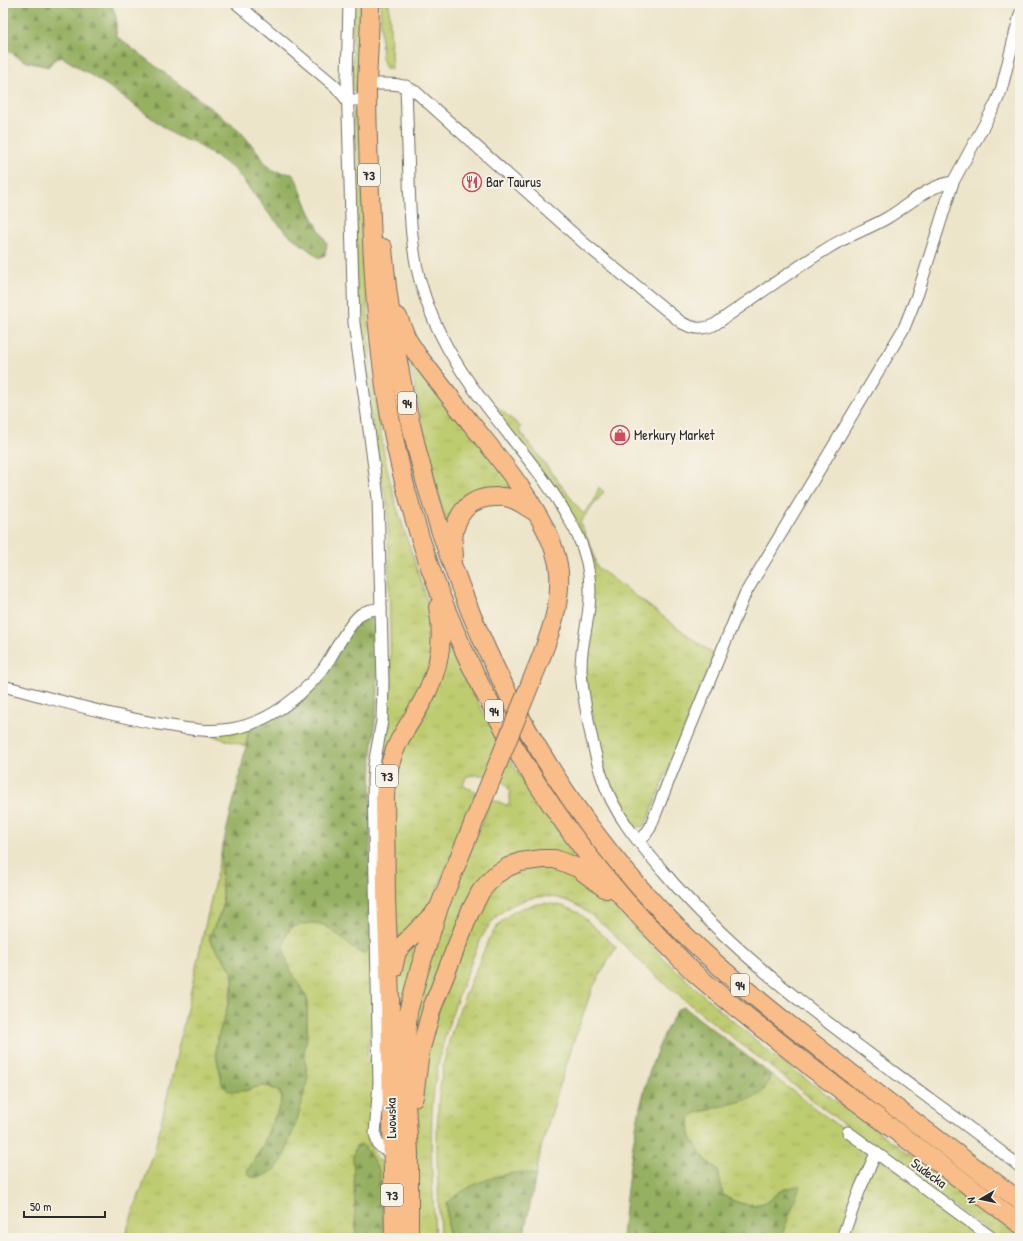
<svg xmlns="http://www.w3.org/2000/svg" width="1023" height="1241" viewBox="0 0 1023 1241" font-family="'Patrick Hand',sans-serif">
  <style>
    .grass { fill: url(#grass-tufts); stroke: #747c4d }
    .forest { fill: url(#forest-firs); stroke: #606e46 }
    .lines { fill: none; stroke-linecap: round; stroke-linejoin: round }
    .street-casing { stroke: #6f6c63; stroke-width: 13 }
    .primary-casing { stroke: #6f6c63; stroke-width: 20 }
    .street { stroke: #fff; stroke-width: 11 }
    .primary { stroke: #f8bd88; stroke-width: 18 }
    .primary-bridge-casing { stroke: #6f6c63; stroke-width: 20; stroke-linecap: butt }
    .primary-bridge { stroke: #f8bd88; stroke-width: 18 }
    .labels { text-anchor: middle; stroke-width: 4; stroke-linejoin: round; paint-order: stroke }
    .shield { fill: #f7f3e8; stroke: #686764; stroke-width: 1 }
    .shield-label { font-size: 13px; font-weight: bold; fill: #2b2b2b }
    .poi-label { font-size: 14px; fill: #2b2b2b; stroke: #f7f3e8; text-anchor: start }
    .street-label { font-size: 14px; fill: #2b2b2b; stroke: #f7f3e8 }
  </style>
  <defs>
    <pattern id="grass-tufts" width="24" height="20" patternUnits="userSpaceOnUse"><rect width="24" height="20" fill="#becc6f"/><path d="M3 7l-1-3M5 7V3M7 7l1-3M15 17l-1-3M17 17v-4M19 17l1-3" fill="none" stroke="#a3af60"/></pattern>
    <pattern id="forest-firs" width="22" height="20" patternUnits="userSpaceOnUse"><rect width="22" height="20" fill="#96b062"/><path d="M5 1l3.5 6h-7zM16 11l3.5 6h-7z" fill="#7b8f51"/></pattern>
  </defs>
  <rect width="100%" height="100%" fill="#f7f3e8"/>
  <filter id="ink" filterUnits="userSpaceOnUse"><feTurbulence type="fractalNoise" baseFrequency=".025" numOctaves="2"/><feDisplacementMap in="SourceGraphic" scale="8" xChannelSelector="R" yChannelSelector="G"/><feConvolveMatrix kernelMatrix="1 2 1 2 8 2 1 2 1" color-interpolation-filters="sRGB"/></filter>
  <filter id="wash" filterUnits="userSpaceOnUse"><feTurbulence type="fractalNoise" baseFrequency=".012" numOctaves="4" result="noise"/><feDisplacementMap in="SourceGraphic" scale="16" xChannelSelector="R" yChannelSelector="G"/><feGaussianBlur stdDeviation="0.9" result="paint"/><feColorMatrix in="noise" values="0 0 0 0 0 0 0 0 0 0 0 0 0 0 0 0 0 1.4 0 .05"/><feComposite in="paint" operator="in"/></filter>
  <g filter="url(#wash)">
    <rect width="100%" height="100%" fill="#ede5ca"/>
    <g class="grass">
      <polygon points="352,3 361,3 360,92 353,92"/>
      <polygon points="380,3 389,3 392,70 386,68 382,58"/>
      <polygon points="357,109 359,110 369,338 372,381 386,464 396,505 429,606 434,627 435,641 428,675 386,758 385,1137 382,1136 380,1133 376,781 381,746 389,725 389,706 391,682 388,527 387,502 379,473 358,331 353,112"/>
      <polygon points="407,350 519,494 500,490 447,528 427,448"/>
      <polygon points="494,404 521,427 519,430 583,514 594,501 599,487 604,492 580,522 593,552 596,566 714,655 647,822 644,826 639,827 633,825 627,819 605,776 585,677 591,558 494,406"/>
      <path d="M447,637C482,719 528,793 582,864H502L419,1034L410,1039L429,953L491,799L506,805L509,804C510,800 511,794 509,790C504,776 479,772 466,777L463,786L477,792L433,900L427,913L394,948L392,777Z"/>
      <polygon points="249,730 246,746 206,734"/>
      <path d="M222,849L221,872L223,907L210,935V941L232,971L233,981L216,1055L223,1085L228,1090L246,1091L256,1087L267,1086L278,1091L282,1097L281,1104L270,1126L262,1148L255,1158L247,1173L308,1077L304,1053L307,1035V999L289,967L284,951L285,939L290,928C299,925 309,921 318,923C329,924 349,946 361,953L374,934V1007L367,1053L373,1072L375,1094L369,1127V1141L372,1150L377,1159L383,1163L385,1171L388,1238H124L154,1153L175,1063Z"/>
      <path d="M561,867L604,895L665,960L723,1013L779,1060L875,1129L1020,1238H998C961,1212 925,1186 889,1159C849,1129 810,1098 771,1067C729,1035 686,1003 647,968C621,944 588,901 552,897C531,895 510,903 495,918C481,933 474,955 467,974C451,1014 437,1055 433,1098C429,1145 433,1192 435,1238H416L415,1137L417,1101L428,1039L474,913L502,877L520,868Z"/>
      <path d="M545,903L563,906L579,913L616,947L592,989L572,1046L541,1148L536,1176L532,1174L447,1204L448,1238H440C438,1177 432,1113 446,1053C455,1014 473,978 488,941C502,915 516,907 545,903Z"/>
      <path d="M421,938L400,1034C399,1013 393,974 403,956C407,949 416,944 421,938Z"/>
      <path d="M770,1074L879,1157L988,1238H965L957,1235L953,1238H781L779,1192C775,1195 770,1200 766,1202C751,1208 735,1203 723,1195L717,1170L704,1158L690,1136L689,1119L695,1113L711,1110L769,1081Z"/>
    </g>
    <g class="forest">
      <polygon points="3,3 111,3 116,17 116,36 239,130 257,151 266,164 274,171 292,174 296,179 309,211 327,244 325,255 319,258 288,234 270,215 234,169 194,142 176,136 108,86 62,57 55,59 48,67 27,62 3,48"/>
      <path d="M364,618L376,619L378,691L372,756L369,882C374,898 380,943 365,953C359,953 355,950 351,946C325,927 326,916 290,928L285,939L284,951L289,967L307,999V1035L304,1053L308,1077L299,1114L283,1159L276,1169L261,1177H251L247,1173C250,1164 256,1158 261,1150C263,1146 282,1102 282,1099C282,1095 279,1091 276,1090C273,1088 270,1086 267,1086C255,1084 229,1101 222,1084C221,1080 221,1075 220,1072C218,1063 215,1054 216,1045C219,1027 239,986 232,971C227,962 216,949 210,941V935L223,908L221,872L222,849L240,775L249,730L294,702L360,619Z"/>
      <path d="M684,1007L770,1074L769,1081L764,1090L754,1098L695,1113L689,1119L690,1136L704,1158L718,1170L723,1195C735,1203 751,1208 766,1202C770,1200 774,1195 779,1192C785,1188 793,1187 800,1186L781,1238H622C629,1165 638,1071 678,1009Z"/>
      <polygon points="361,1144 367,1150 379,1170 382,1194 383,1238 356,1238 353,1156 356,1146"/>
      <path d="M522,1172L532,1174L536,1176L523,1238H448L447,1203C468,1184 494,1175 522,1172Z"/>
    </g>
  </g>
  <g filter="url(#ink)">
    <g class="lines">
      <g class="street-casing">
        <g id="street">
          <polyline points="236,3 335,86 347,100 368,100"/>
          <polyline points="349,3 347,79 354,323 368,422 378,498 383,682 382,721 374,765 373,781 379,1083 375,1134 378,1144 383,1149 396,1153"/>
          <path d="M375,84C393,84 401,83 416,92L585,244L682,323C695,329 701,330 714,325C752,299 789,272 828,248C847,236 868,229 887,218C909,205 927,186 953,182"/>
          <path d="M406,86C407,117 408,148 409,179C410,214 411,250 421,284C431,320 449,354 471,385C506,435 551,480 578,536C588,558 592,584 589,607C587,628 581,646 581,667C581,687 586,706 589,726C593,743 596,760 602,777C613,813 639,843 663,871C739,961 836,1029 930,1099C960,1121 991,1143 1020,1167"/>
          <path d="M3,686C55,699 106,715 159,724C183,728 206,733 231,729C268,723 301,697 323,669C333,655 348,624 361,614C367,610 374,609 381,609"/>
          <polyline points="640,842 650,828 672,772 745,594 904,328 918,293 953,182 995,105 1001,91 1020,14"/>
          <polyline points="848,1132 992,1238"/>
          <polyline points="842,1238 860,1189 876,1153"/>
        </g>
      </g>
      <g class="primary-casing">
        <g id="primary">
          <path d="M370,3C370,30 368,57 367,84C367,129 369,173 371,217C373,274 377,330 385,387C410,556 481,715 584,850C610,884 637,915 667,945C677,955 687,966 698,976C735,1008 775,1038 813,1069C882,1121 951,1173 1020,1224"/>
          <path d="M383,248C405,494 497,747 674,924C720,970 772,1012 824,1052C888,1103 954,1152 1020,1201"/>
          <path d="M398,317L407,339L418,356C434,376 449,396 465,416C496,454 555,523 559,572C561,604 551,631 540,660"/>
          <path d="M454,555C450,526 461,498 494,497C498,497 505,496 509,498C518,500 526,507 534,511"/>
          <polyline points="393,969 397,951 436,911"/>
          <polyline points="414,1097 420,1052 432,1008 470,912 481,891 495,875 508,867 520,862 542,859 555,859 578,868 606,889"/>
          <path d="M394,1238L390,998L386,897L385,796C386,778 390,760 398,743C407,725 420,709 428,690C441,663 444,637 438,607"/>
          <polyline points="409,1238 409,1154 404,1068 408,1012 419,971 439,907 487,790"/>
        </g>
      </g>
      <use href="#street" class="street"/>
      <use href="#primary" class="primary"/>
      <g class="primary-bridge-casing">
        <polyline id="primary-bridge" points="487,790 540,660"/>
      </g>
      <use href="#primary-bridge" class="primary-bridge"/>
    </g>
  </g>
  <defs>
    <g id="restaurant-ring" transform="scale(1)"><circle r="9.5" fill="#f7f3e8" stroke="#d1495b" stroke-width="1.5"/><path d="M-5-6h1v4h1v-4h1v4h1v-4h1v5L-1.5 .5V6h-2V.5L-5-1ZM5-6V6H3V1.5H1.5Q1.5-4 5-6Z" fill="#d1495b"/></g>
    <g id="shop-ring" transform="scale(1)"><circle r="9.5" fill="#f7f3e8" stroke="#d1495b" stroke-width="1.5"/><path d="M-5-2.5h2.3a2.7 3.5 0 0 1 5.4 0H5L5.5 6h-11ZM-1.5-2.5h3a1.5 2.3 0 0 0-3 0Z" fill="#d1495b"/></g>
  </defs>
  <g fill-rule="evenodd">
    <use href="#restaurant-ring" x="472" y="182"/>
    <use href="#shop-ring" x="620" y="435"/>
  </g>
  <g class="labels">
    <g class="shield">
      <rect x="358" y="164" width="22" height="22" rx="3"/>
      <rect x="398" y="392" width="18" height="22" rx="3"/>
      <rect x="485" y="700" width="18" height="22" rx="3"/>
      <rect x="376" y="765" width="22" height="22" rx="3"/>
      <rect x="731" y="974" width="18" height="22" rx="3"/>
      <rect x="381" y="1184" width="22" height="22" rx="3"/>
    </g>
    <g class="shield-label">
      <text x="369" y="180">73</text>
      <text x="407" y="408">94</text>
      <text x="494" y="716">94</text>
      <text x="387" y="781">73</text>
      <text x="740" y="990">94</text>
      <text x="392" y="1200">73</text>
    </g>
    <g class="poi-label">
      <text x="486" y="187">Bar Taurus</text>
      <text x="634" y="440">Merkury Market</text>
    </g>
    <g class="street-label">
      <text transform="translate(391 1118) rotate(-91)" y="5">Lwowska</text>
      <text transform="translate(929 1173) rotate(36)" y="5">Sudecka</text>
    </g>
  </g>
  <rect width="1023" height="1241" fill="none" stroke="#f7f3e8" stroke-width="16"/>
  <g transform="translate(981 1199) rotate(261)" stroke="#f7f3e8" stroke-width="3" paint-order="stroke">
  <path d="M0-3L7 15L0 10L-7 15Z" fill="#2b2b2b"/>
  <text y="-6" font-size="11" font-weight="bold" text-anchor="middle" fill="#2b2b2b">N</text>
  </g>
  <path d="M24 1211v6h81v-6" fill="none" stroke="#2b2b2b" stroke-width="2"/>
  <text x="30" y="1211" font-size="12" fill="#2b2b2b" stroke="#f7f3e8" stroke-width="3" paint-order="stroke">50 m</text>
</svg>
